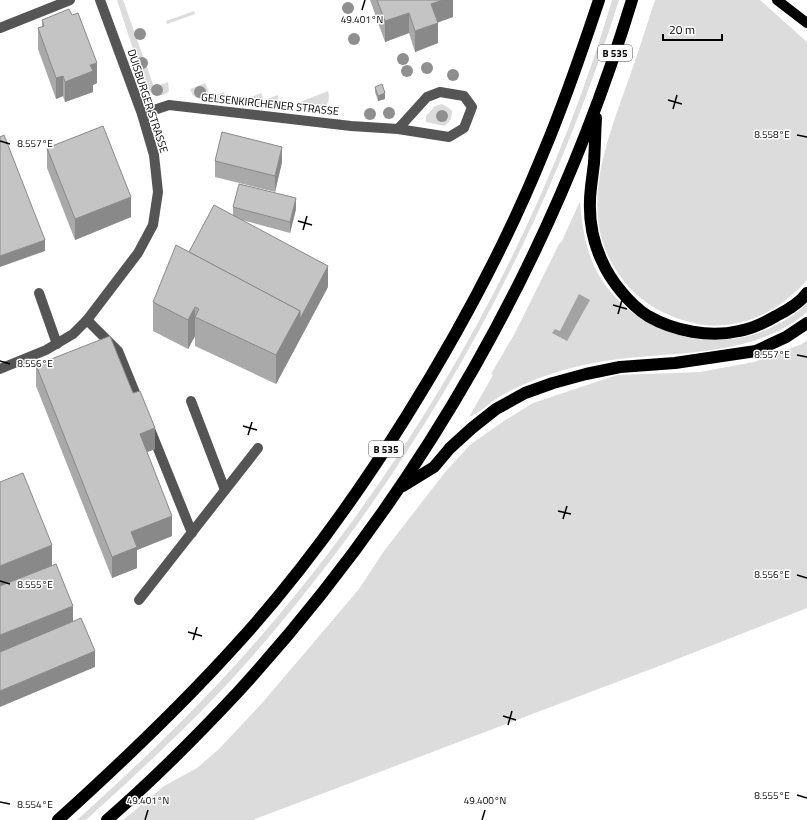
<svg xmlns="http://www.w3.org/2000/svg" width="807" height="820" viewBox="0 0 807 820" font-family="'Titillium Web',sans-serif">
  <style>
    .green { fill: #dcdcdc }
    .water { fill: #a3a3a3 }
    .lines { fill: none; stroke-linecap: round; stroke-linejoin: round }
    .minor { stroke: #555; stroke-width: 10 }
    .major { stroke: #000; stroke-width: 10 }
    .highway { stroke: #000; stroke-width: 12 }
    .tree { fill: #8f8f8f }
    .wall { fill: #a9a9a9 }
    .shaded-wall { fill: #898989 }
    .building { fill: #c4c4c4; stroke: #898989 }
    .ticks { fill: none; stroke: #000; stroke-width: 1.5 }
    .labels { text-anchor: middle; stroke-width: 3; stroke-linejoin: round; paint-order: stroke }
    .shield { fill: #fff; stroke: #4c4c4c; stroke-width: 1 }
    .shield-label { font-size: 10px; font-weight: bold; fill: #000 }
    .street-label { font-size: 11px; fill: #000; stroke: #fff }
    .ticks-label { font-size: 10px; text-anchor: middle; fill: #000; stroke: #fff; stroke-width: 3; stroke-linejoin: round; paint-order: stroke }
  </style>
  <rect width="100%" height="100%" fill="#fff"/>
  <g class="green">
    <path d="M117,0H123L154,87L168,82L169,91C163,99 152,94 146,89Z"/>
    <path d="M612,0H619C543,243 417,469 249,660C199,717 142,769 86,820H77C138,765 200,706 254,644C415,460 543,236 612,0Z"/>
    <path d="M655,0H760L807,42V280C778,313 737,333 693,323C665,316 641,303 623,280C575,220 605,146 627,84C637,56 646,28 655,0Z"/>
    <polygon points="194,11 195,14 167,24 166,21"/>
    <polygon points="205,83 211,97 224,92 224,98 223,101 220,102 200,99 193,96 190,89"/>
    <path d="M328,91C334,111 308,122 300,102Z"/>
    <polygon points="261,93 264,100 278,95 279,104 277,107 274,108 254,105 247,101 246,99"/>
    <path d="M442,104L449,108L452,111C452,117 450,123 444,126L426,122V116L435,106Z"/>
    <path d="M580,201C582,227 586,254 600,277C636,336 717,358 778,324C788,319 799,312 807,303V312C746,365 650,347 575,367C548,374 523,383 499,397C489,403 480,413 469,417L493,375L491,374L515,333L560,242L561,243Z"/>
    <polygon points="807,340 807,608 667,663 253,820 123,820 164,786 197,768 219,749 263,702 359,589 384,551 446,471 471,444 504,421 533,403 617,375 700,372 754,362 802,344"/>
  </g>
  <polygon class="water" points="579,294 590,300 567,341 552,333 555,329 560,331"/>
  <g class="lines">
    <g class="minor">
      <polyline points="0,28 70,0"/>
      <polyline points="142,114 169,105 351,126 398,129 449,137 464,128 472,107 464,96 440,92 427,97 398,129"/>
      <polyline points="39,293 57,344"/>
      <polyline points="87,320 118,351 140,405"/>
      <polyline points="0,369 46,350 73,334 87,320 138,253 153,225 158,192 154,155 142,114 100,0"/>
      <polyline points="191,401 225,490"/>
      <polyline points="150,429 192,533"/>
      <polyline points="139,600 258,448"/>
    </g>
    <polyline class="major" points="777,0 807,23"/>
    <g class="highway">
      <path d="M596,118C595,133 595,148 594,163C593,171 592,179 591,187C588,212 591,238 602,261C610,280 630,305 648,316C674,331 710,338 739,331C752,329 764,323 776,316C786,311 800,303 807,293"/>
      <polyline points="403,486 434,467 450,448 472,428 496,409 525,393 553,383 586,374 620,367 675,363 756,351 786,337 807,323"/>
      <path d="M58,820C120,764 180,707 236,645C300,575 356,497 406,417C459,332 507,243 544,151C565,101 582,51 599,0"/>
      <path d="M107,820C153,780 196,737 238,692C420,493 554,257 632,0"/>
    </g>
  </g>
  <g class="tree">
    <circle cx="348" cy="8" r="6"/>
    <circle cx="140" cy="34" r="6"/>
    <circle cx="354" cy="39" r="6"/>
    <circle cx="403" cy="59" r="6"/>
    <circle cx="142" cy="63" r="6"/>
    <circle cx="427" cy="68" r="6"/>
    <circle cx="407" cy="71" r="6"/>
    <circle cx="453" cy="75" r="6"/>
    <circle cx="157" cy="90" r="6"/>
    <circle cx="200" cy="92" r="6"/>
    <circle cx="389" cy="113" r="6"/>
    <circle cx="370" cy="114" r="6"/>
    <circle cx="442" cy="116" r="6"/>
  </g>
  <g class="wall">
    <polygon points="370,0 453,0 453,17 438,22 438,43 415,52 409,33 385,42"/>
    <polygon points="42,20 97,83 93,85 93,92 65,102 63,96 56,99 38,49 38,28 42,27"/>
    <polygon points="375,87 385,99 378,101 375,92"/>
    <polygon points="47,148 131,217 75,240 47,168"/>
    <polygon points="215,161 282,162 275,192 215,177"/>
    <polygon points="233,207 296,209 290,233 242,220 328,287 276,384 195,346 195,336 188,349 153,331 153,302 189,252 233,215"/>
    <polygon points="36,365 155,449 147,452 172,536 137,550 137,568 112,578 36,386"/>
  </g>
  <g class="shaded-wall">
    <polygon points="443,0 453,0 453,17 431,25 431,4"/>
    <polygon points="409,13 409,33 385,42 385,21"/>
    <polygon points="438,23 438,43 415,52 415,31"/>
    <polygon points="97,63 97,83 93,85 93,92 65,102 65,82 90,65"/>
    <polygon points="63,76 63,96 56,99 56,78"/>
    <polygon points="385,93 385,99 378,101 378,96"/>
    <polygon points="282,147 282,162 275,192 275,176"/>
    <polygon points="131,197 131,217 75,240 75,219"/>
    <polygon points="296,198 296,209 290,233 290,222"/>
    <polygon points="45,240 45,251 0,267 0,256"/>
    <polygon points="328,266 328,287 276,384 276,355 300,311"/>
    <polygon points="195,307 195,336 188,349 188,320"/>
    <polygon points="155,428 155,449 140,455 140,434"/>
    <polygon points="172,516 172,536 137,550 137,568 112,578 112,557 131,532"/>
    <polygon points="52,545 52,566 0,586 0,566"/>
    <polygon points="73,606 73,627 0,656 0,635"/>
    <polygon points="95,651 95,667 0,707 0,691"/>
  </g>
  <g class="building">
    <polygon points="377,0 443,0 431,4 438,23 415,31 409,13 385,21"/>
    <polygon points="69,9 72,15 78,13 97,63 90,65 93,71 65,82 63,76 56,78 38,28 44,26 42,20"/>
    <polygon points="382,84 385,93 378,96 375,87"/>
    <polygon points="103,126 131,197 75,219 47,148"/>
    <polygon points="222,132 282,147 275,176 215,161"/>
    <polygon points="4,135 45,240 0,256 0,137"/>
    <polygon points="239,184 296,198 290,222 233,207"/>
    <polygon points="214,205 328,266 300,319 300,311 189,252"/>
    <polygon points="176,245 300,311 276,355 195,317 199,309 195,307 188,320 153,302"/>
    <polygon points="110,336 133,393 140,391 155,428 140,434 172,516 131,532 137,547 112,557 36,365"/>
    <polygon points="23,473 52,545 0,566 0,482"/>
    <polygon points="56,564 73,606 0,635 0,586"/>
    <polygon points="81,618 95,651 0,691 0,652"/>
  </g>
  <path class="ticks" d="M362,10L365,0M668,100L682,104M673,109L677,95M797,135L807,137M0,141L10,144M298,221L312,225M303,230L307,216M613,305L627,309M618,314L622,300M797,355L807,357M0,361L10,364M243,426L257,430M248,435L252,422M558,511L571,514M563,519L567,506M797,575L807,578M0,581L10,584M188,632L202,636M193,640L197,627M503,716L516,720M508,725L512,711M797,795L807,798M0,802L10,804M145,820L148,810M482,820L485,810"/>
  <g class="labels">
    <g class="shield">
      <rect x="598" y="45" width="34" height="16" rx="3"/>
      <rect x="369" y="441" width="34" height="16" rx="3"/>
    </g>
    <g class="shield-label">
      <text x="615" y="57">B 535</text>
      <text x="386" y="453">B 535</text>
    </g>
    <g class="street-label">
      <text transform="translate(148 101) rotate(72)" y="4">DUISBURGER STRASSE</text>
      <text transform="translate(270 104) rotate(6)" y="4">GELSENKIRCHENER STRASSE</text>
    </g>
  </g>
  <g class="ticks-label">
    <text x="362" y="23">49.401°N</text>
    <text x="772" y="138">8.558°E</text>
    <text x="35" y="147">8.557°E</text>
    <text x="772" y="358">8.557°E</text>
    <text x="35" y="367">8.556°E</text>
    <text x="772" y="578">8.556°E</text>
    <text x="35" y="588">8.555°E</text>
    <text x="772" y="799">8.555°E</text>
    <text x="148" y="804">49.401°N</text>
    <text x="485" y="804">49.400°N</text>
    <text x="35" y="808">8.554°E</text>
  </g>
  <path d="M663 34v6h59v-6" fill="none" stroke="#000000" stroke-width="2"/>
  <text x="669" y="34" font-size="12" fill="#000000" stroke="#ffffff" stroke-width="3" paint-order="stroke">20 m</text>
</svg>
